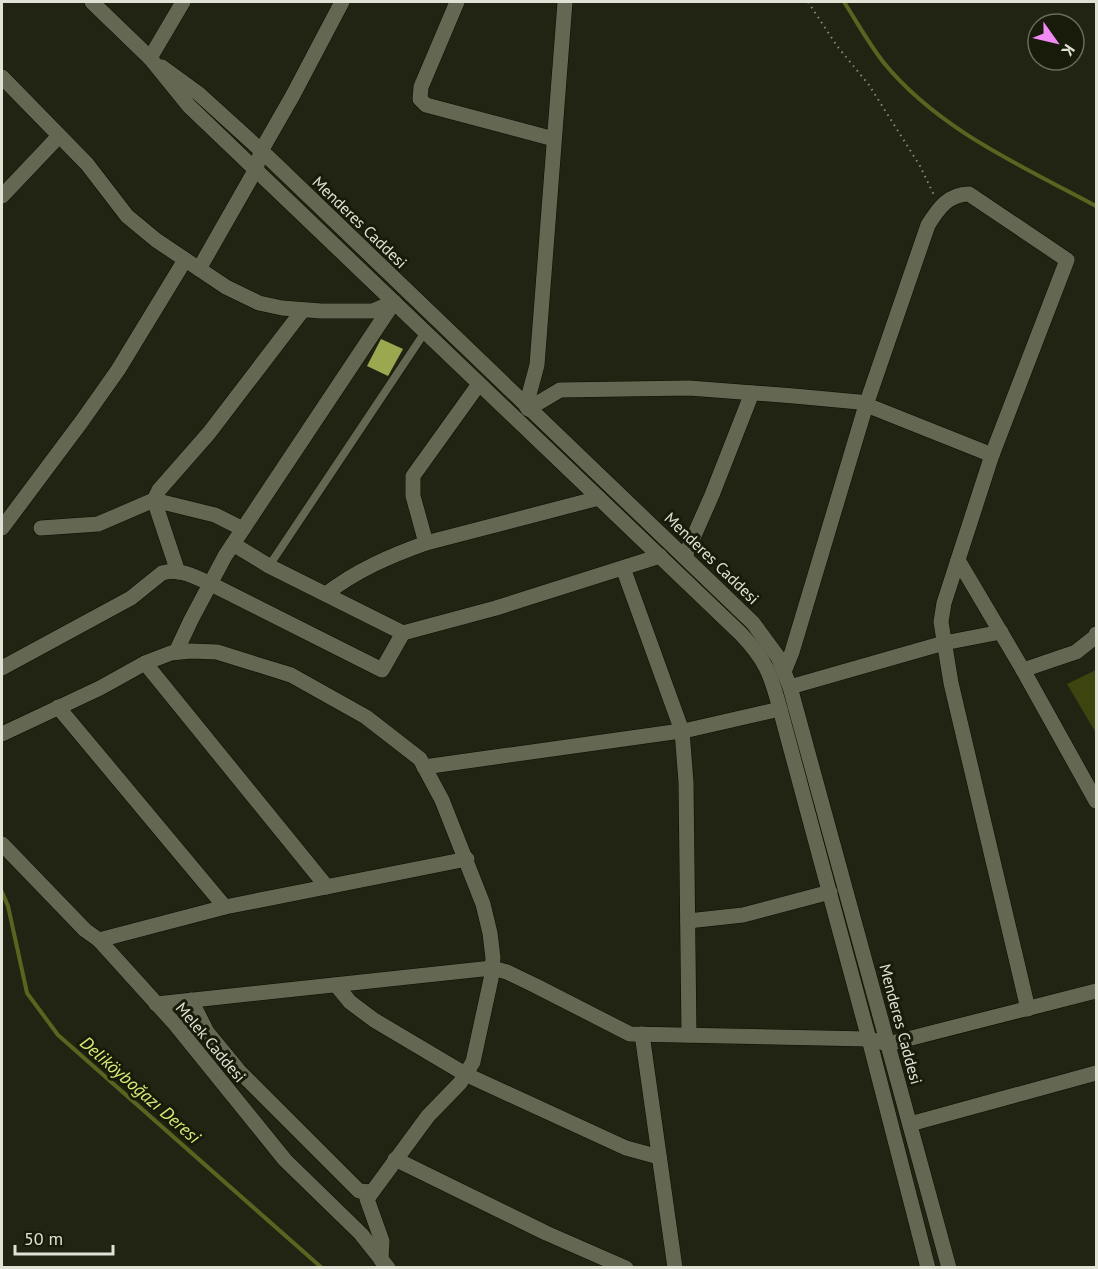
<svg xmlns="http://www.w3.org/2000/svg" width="1098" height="1269" viewBox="0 0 1098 1269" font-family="'PT Sans',sans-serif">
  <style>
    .green { fill: #3d440f }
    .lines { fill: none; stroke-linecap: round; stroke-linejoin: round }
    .stream { stroke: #5a631f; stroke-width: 4 }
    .building { fill: #9ba850 }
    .lane-casing { stroke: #0b0d01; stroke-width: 9 }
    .street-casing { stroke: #0b0d01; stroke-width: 16 }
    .secondary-casing { stroke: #0b0d01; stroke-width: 16 }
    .path { stroke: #898c7d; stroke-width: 2; stroke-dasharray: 1.5 4.5; stroke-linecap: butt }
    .lane { stroke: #646853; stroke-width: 8 }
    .street { stroke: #646853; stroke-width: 15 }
    .secondary { stroke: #646853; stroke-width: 15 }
    .labels { text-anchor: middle; stroke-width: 6; stroke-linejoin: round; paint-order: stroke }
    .street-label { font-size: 16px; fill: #e0e2d6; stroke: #181b09 }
    .water-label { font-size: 18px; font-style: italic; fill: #dbed77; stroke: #181b09 }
  </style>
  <rect width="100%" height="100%" fill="#212412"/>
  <polygon class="green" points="1096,670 1096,733 1067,684"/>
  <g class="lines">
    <g class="stream">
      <path d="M844,2C857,22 869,44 884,63C939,130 1022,166 1096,206"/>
      <polyline points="2,892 8,906 27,993 58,1035 322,1268"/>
    </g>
  </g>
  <polygon class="building" points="381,339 403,349 388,376 367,366"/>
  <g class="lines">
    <g class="lane-casing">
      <polyline id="lane" points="269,566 425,332"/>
    </g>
    <g class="street-casing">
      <g id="street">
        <polyline points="457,2 421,87 420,99 426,105 554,139"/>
        <polyline points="150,58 183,2"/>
        <polyline points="2,77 87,164 127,216 156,240 226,287 259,303 282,308 321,311 373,311 394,302"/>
        <polyline points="2,196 59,136"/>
        <polyline points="199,269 256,169 261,151 293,95 342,2"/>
        <polyline points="526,406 537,365 565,2"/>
        <polyline points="528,409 560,390 689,388 794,396 859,402 992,455"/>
        <polyline points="2,528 82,421 118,370 185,260"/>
        <polyline points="41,528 98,524 154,500 215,515 243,529"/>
        <polyline points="426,543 599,498"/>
        <polyline points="233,544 269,566 403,633 496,608 660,556"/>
        <polyline points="685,556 712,495 752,393"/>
        <polyline points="623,568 682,731 686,782 689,1035"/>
        <polyline points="178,572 154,500 159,490 209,433 303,310"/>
        <path d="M326,594C357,570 390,556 426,543L413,496V476L479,384"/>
        <polyline points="176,652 191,620 225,556 394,302"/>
        <polyline points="145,663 327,887"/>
        <path d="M2,668L131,598L162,573C180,568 195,577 211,584L382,670L403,633"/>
        <polyline points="1023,670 1076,652 1095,637 1096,634"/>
        <path d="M784,672L792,652L866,405L928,225C938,209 948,194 969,194L1067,260L992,455L944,603L941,622L951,683L1028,1009"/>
        <polyline points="790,687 944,643 1001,632"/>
        <polyline points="58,707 225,907"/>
        <polyline points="2,734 100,688 145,663 171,653 191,651 217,652 291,675 366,717 420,759 442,800 483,904 490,933 493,958 491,979 473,1062 460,1083 428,1116 367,1199 382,1241 381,1260"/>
        <polyline points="424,767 688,730 780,709"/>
        <polyline points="688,921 743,915 830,892"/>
        <polyline points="99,940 225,907 467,859"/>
        <polyline points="336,985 350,1002 374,1020 465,1074 626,1148 659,1157"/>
        <polyline points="191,1000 207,1032 239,1071 359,1191 371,1192"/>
        <polyline points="156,1004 492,968 507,972 536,986 630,1034 869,1039 888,1044 1096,991"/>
        <polyline points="642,1034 675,1268"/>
        <polyline points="910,1124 1096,1073"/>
        <polyline points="395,1159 546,1233 626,1268"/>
      </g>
    </g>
    <g class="secondary-casing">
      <g id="secondary">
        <path d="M92,2L150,58L189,106L741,634C766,660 771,675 780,709L870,1043L928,1268"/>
        <polyline points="162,67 199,94 267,156 753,623 778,657 790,687 949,1268"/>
        <polyline points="958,560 1023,670 1096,801"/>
        <polyline points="2,844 85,930 99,940 175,1024 285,1160 361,1234 388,1268"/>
      </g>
    </g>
    <polyline class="path" points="808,2 837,46 869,85 920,166 934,195"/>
    <use href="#lane" class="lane"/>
    <use href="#street" class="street"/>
    <use href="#secondary" class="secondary"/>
  </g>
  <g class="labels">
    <g class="street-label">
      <text transform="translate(360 222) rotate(44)" y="6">Menderes Caddesi</text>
      <text transform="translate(712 558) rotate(44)" y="6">Menderes Caddesi</text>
      <text transform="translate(901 1024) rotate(75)" y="6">Menderes Caddesi</text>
      <text transform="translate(211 1042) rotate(50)" y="6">Melek Caddesi</text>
    </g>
    <g class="water-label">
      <text transform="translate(140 1090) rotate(41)" y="6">Deliköyboğazı Deresi</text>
    </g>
  </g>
  <rect width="1098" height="1269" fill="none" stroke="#e0e2d6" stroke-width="6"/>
  <g transform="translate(1056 42) rotate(124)"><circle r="28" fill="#181b09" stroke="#686b5b" stroke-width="1.5"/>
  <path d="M0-4.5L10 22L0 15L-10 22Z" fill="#f28af3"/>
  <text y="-9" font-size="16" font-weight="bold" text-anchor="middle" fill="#e0e2d6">K</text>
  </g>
  <path d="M15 1245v9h98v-9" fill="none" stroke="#e0e2d6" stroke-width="3"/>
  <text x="24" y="1245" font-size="18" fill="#e0e2d6" stroke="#181b09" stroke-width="4.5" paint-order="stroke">50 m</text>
</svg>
